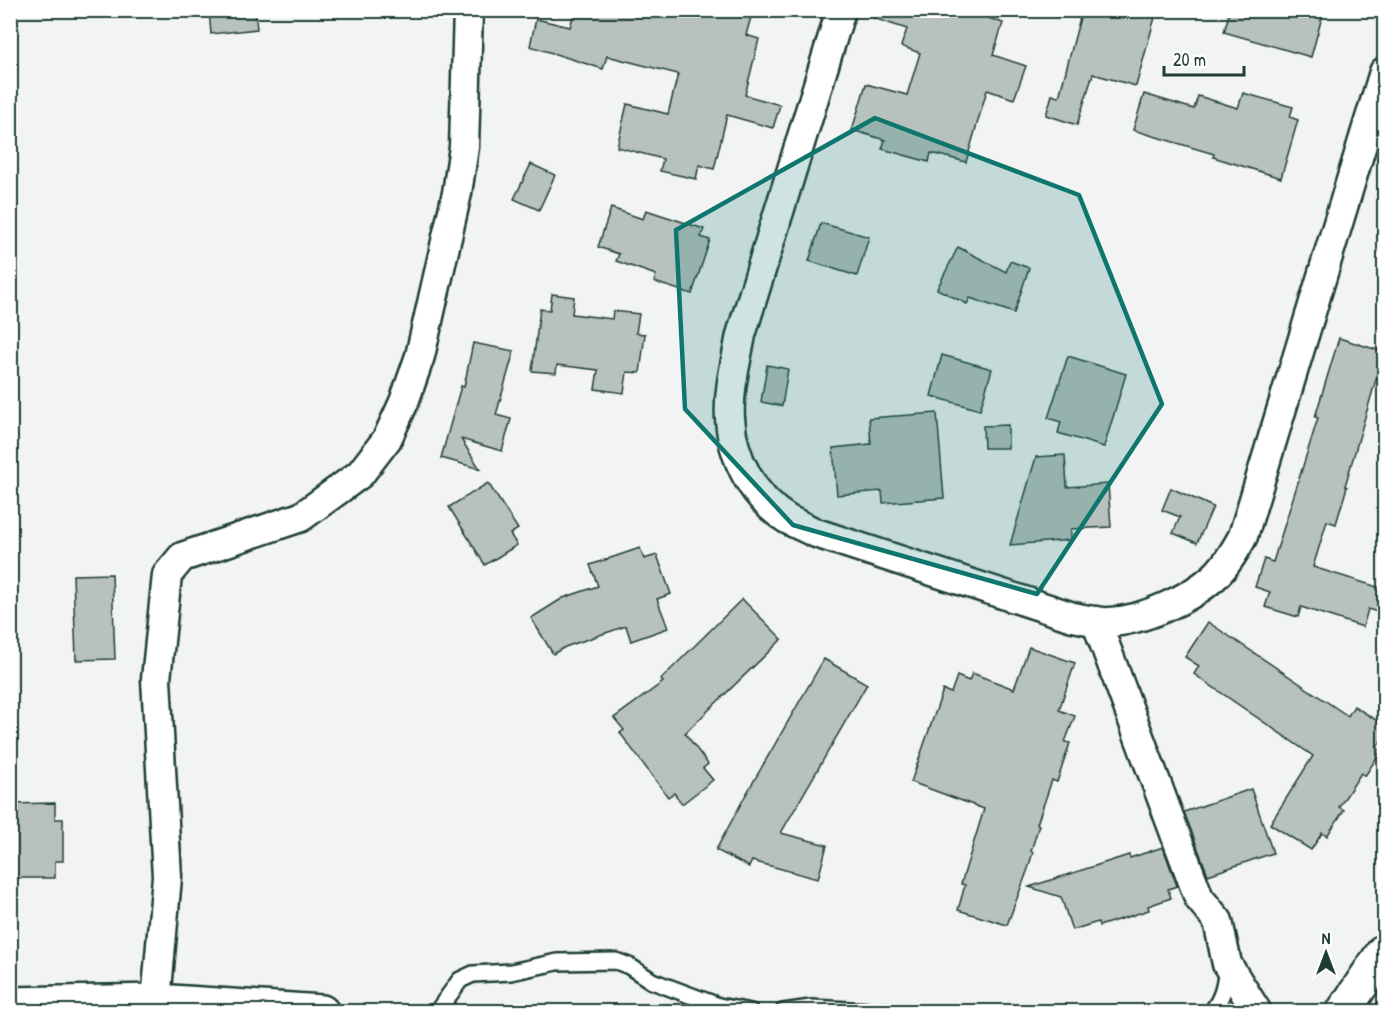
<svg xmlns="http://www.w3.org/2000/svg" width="1395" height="1022" viewBox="0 0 1395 1022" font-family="'Patrick Hand',sans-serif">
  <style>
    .building { fill: #b7c1bd; stroke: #1f3d34; stroke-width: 1.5 }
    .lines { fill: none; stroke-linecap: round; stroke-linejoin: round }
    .service-casing { stroke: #1f3d34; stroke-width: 20 }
    .minor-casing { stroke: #1f3d34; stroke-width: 33 }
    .tertiary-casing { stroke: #1f3d34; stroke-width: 38 }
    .secondary-casing { stroke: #1f3d34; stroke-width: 38 }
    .service { stroke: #fff; stroke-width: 15 }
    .minor { stroke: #fff; stroke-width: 28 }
    .tertiary { stroke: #fff; stroke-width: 33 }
    .secondary { stroke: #fff; stroke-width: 33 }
    .marked { fill: #0f766e; fill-opacity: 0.2; stroke: #0f766e; stroke-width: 4.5; stroke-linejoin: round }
  </style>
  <rect width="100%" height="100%" fill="#f2f3f3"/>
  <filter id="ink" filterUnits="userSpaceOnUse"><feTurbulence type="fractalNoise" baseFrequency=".0167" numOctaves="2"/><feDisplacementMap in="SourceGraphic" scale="12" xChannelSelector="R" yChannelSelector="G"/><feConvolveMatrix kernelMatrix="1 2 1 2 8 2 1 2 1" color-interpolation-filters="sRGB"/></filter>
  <g filter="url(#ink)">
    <g class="building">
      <polygon points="209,10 255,10 257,29 211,34"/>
      <polygon points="575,10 753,10 746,35 759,39 745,95 780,105 773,128 727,115 714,169 699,165 696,179 660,171 663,159 617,147 627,104 668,114 678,74 607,56 603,69 530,46 536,19 570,27"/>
      <polygon points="865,10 965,10 1003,23 993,55 1026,66 1014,99 987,90 966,162 931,153 929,162 882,149 885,140 852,130 866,84 907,95 920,53 901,46 907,29 864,15"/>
      <polygon points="1082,10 1157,10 1136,86 1093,74 1077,125 1046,115 1052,95 1059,97"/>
      <polygon points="1230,10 1324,10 1311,57 1224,32"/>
      <polygon points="1243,93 1293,107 1290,117 1298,120 1281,178 1213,157 1214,154 1133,130 1144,94 1194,109 1198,96 1238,108"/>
      <polygon points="531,164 555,175 539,210 514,199"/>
      <polygon points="611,208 643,219 646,210 704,229 701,237 710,240 692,294 654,282 656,275 616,261 619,254 598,247"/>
      <polygon points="821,223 869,237 857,276 809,261"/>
      <polygon points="958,247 1006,272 1010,261 1029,268 1014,313 970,298 967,304 937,289"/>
      <polygon points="552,294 574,297 572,314 612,319 613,311 639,314 636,333 645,334 640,373 627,372 624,393 595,389 598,370 557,365 556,373 532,371 540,309 550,310"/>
      <polygon points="1339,338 1384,352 1345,486 1347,487 1336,524 1327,521 1313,567 1384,589 1384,614 1368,609 1363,627 1301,607 1298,617 1265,607 1270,592 1255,587 1264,559 1273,562 1318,418 1315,417"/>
      <polygon points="473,343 514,351 496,415 511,419 502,451 461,439 480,469 441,458 461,386 464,387"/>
      <polygon points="942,355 992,369 980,410 931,396"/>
      <polygon points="1068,356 1126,374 1104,447 1058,433 1061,422 1048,418"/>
      <polygon points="767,365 788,369 782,406 761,402"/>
      <polygon points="937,413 944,498 883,503 882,491 837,495 833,448 871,444 869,418"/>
      <polygon points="1008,425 1008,448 984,448 983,426"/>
      <polygon points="1065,455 1067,487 1108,484 1111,527 1071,529 1071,540 1010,545 1036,457"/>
      <polygon points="488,483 518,529 510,534 517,545 485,565 449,507"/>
      <polygon points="1171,488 1213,507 1197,543 1173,533 1180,517 1162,510"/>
      <polygon points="640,548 644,559 657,555 671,594 657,599 668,628 631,641 626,626 565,647 553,654 531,618 563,598 598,586 590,565"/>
      <polygon points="112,574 115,659 76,660 73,575"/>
      <polygon points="742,599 782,639 685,733 708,764 703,768 713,780 682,804 674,793 668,797 620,733 624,730 614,718 663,682 661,679"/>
      <polygon points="1208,622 1348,716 1354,706 1384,725 1384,735 1377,748 1381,751 1365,776 1361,773 1339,807 1344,810 1327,836 1322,833 1311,850 1270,824 1313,756 1194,674 1199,666 1185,657"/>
      <polygon points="1029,647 1075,663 1059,710 1075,716 1065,742 1070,743 1057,782 1052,780 1037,824 1039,825 1031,851 1033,852 1028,869 1007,925 958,910 965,885 961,884 984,809 911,782 943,690 951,693 957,676 969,681 972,673 1014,689"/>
      <polygon points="824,659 867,684 781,833 827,845 818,879 752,861 749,867 716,850 744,798"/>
      <polygon points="1251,789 1273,853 1208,875 1184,812"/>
      <polygon points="55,803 55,819 63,819 63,861 55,861 55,878 10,878 10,804"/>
      <polygon points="1163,847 1177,886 1168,889 1171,898 1148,906 1149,910 1099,926 1098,922 1072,930 1061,897 1029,887 1129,855 1130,858"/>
    </g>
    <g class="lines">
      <g class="service-casing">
        <g id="service">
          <polyline points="437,1012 460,980 473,974 511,972 557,962 616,961 629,966 652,981 719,1006 751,1012"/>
          <polyline points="783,1012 811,1008 889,1012"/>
          <path d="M1211,1012C1223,999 1225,984 1227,968"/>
        </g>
      </g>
      <g class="minor-casing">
        <g id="minor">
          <path d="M841,10L741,335C736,362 728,391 730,418C732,457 753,498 787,519C796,524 806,528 816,533L1073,617C1085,619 1097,623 1109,622C1141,621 1190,599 1214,577C1226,566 1235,551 1243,536L1384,72"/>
          <polyline points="1096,621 1199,898 1218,921 1227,964 1257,1012"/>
          <polyline points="156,1001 167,877 156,679 167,575 182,557 301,517 360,474 387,439 404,402 420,356 457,193 464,147 468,10"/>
        </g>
      </g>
      <g class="tertiary-casing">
        <polyline id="tertiary" points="1343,1012 1384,951"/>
      </g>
      <g class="secondary-casing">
        <polyline id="secondary" points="10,1004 156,1001 322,1012"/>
      </g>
      <use href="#service" class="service"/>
      <use href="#minor" class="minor"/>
      <use href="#tertiary" class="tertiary"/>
      <use href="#secondary" class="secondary"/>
    </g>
  </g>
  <path class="marked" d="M875,118L1079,195L1162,404L1037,594L793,525L685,409L676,230Z"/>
  <rect width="1395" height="1022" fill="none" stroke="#fff" stroke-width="36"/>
  <rect x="18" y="18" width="1359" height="986" fill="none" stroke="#1f3d34" stroke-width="2" filter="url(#ink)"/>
  <g transform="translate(1326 953)" stroke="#ffffff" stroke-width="4.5" paint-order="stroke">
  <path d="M0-4.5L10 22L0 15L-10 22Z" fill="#1f3d34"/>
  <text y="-9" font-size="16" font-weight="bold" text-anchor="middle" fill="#1f3d34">N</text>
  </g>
  <path d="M1164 66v9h80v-9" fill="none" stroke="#1f3d34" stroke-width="3"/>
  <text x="1173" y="66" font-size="18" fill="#1f3d34" stroke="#ffffff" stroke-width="4.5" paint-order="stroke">20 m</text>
</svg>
